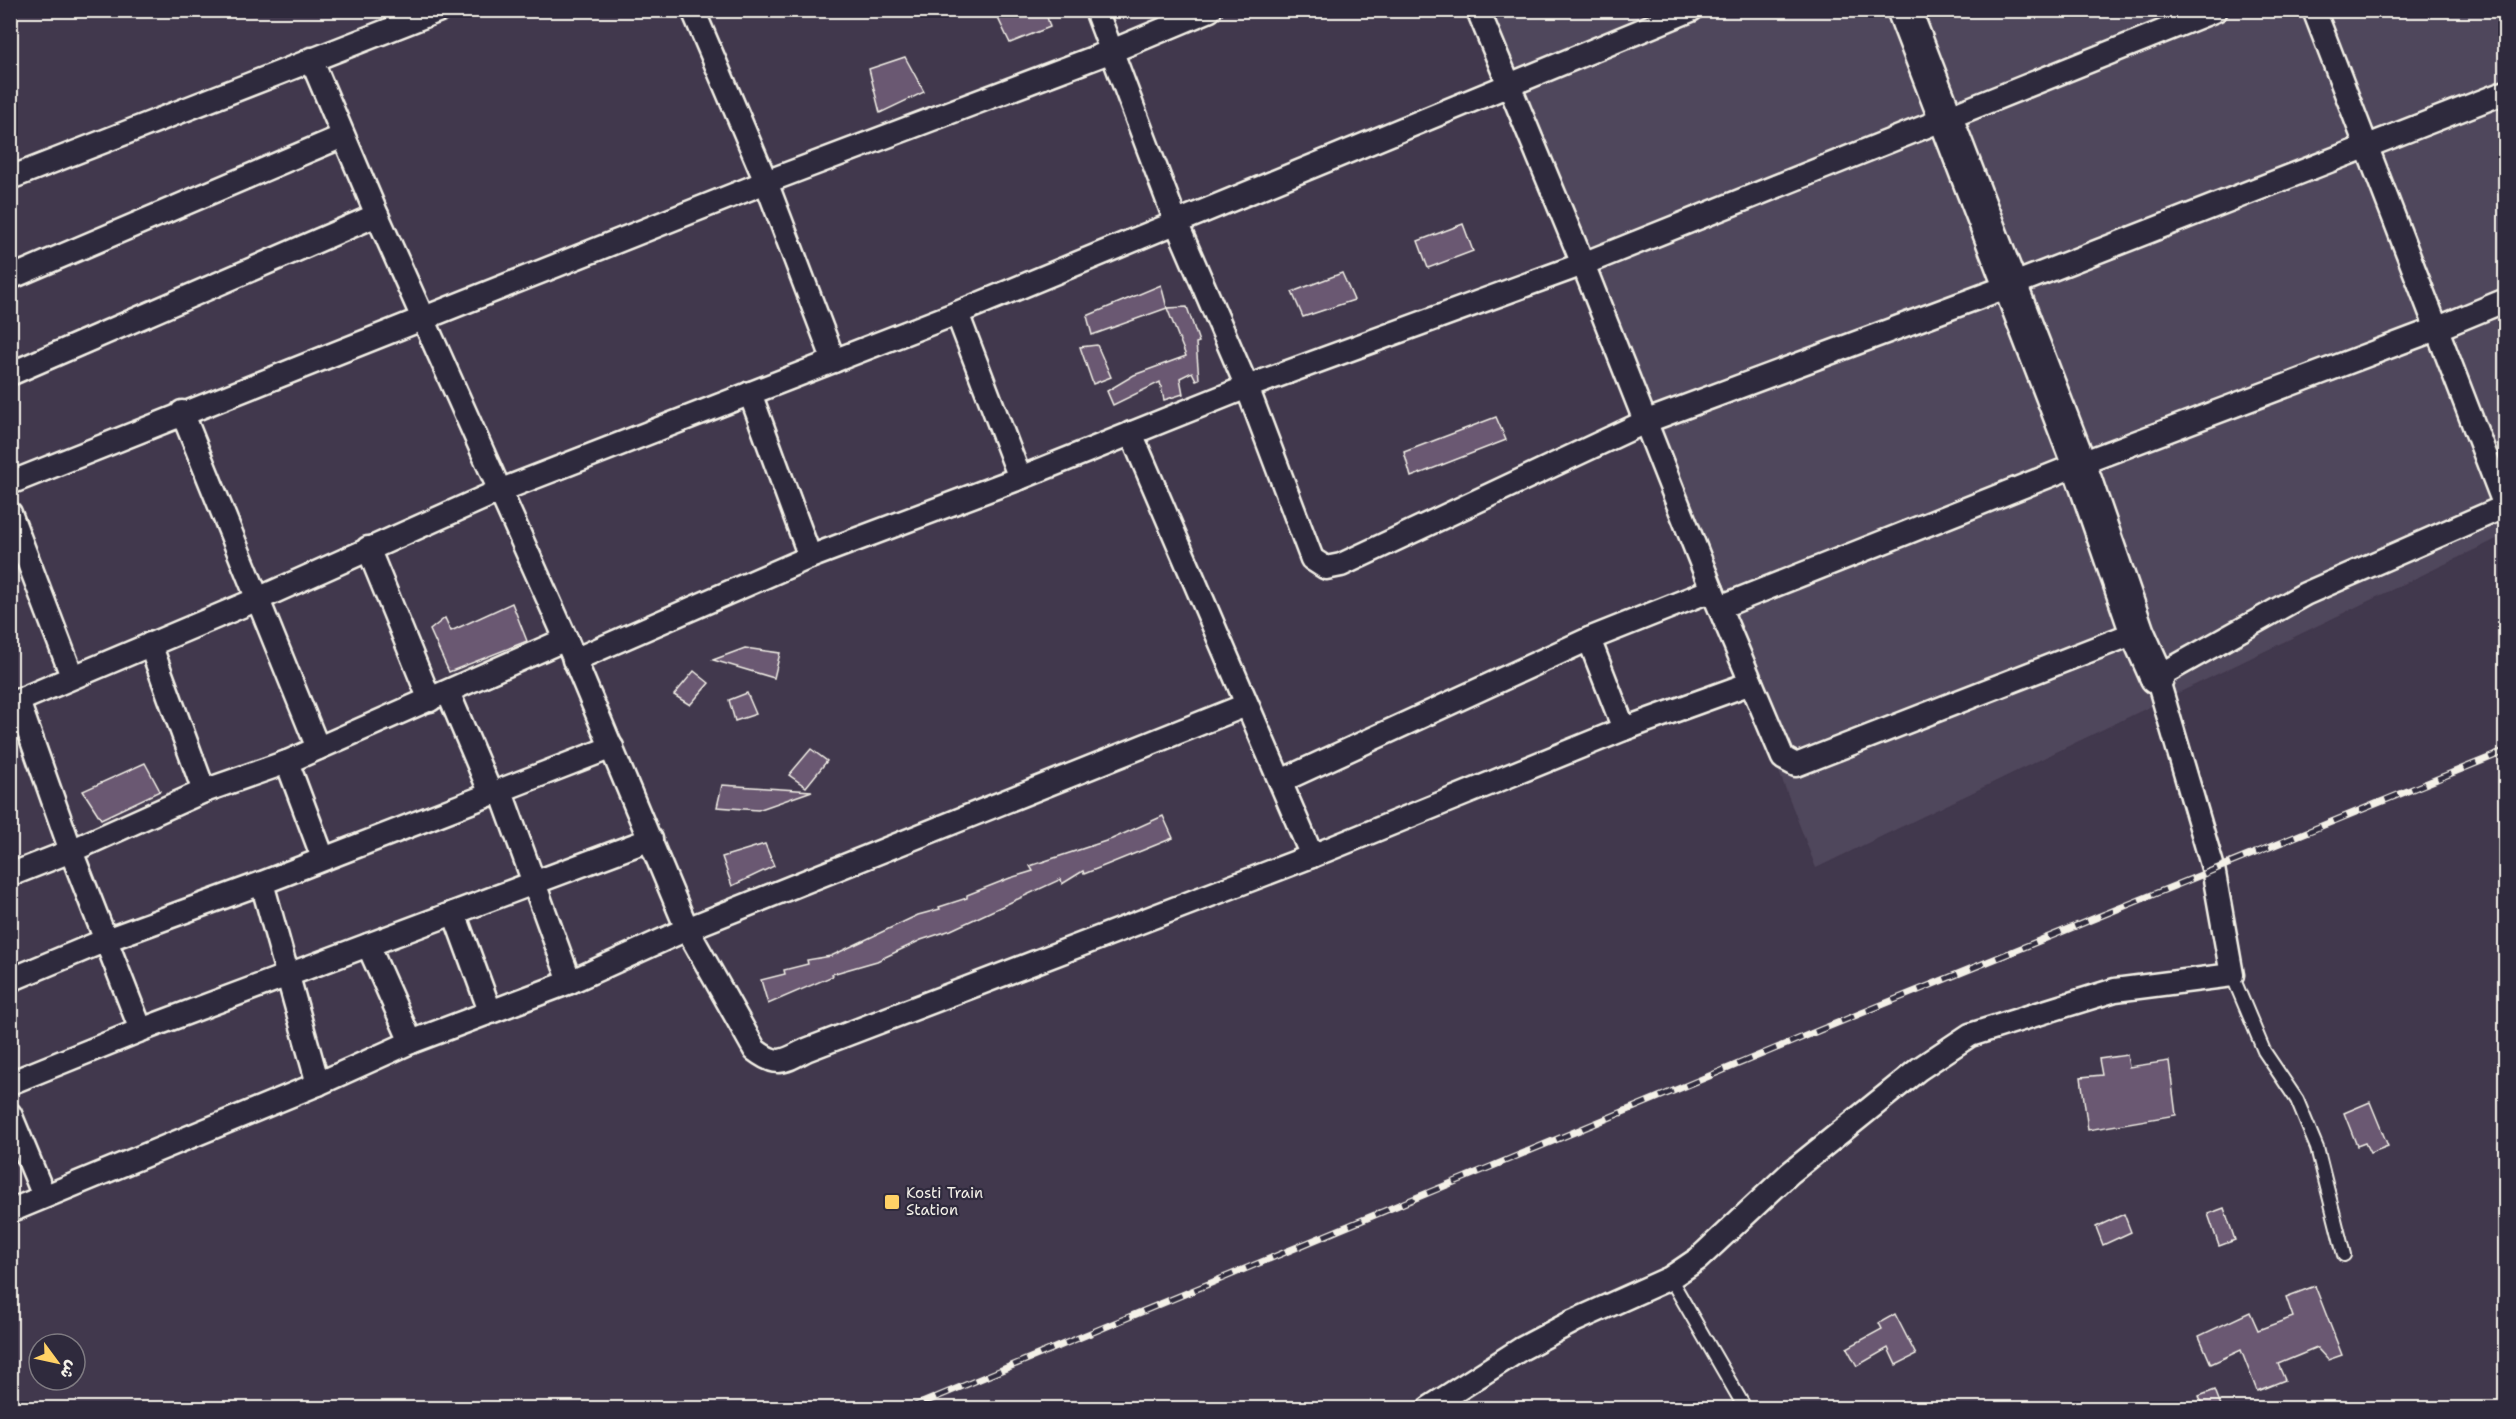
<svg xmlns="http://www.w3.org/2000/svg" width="2516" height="1419" viewBox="0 0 2516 1419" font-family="'Shantell Sans','Playpen Sans Arabic',sans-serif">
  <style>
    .built { fill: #50465b }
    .building { fill: #6a5872; stroke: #f4f1e8; stroke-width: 1.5 }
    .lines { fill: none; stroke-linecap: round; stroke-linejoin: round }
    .lane-casing { stroke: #f4f1e8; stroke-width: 16 }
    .street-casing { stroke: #f4f1e8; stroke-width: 27 }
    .secondary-casing { stroke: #f4f1e8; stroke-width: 38 }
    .lane { stroke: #2f2a3d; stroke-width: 12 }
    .street { stroke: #2f2a3d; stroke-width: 22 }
    .secondary { stroke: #2f2a3d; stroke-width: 33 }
    .rail-casing { stroke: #f4f1e8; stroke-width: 7 }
    .rail { stroke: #2f2a3d; stroke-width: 4.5; stroke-dasharray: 14; stroke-linecap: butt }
    .poi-dot { fill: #ffd166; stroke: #2f2a3d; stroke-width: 2 }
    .labels { text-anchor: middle; stroke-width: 4.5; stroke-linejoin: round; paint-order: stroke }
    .poi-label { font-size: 15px; fill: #f4f1e8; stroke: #2f2a3d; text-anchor: start }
  </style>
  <rect width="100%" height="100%" fill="#41384d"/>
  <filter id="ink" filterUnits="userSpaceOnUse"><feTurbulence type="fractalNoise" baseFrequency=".0167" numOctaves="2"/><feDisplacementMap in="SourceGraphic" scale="12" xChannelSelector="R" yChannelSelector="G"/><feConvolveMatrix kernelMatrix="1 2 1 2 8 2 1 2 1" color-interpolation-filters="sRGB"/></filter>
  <g filter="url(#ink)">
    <polygon class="built" points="1487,11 2505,11 2505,535 1816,868"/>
    <g class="building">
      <polygon points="994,10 1045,10 1050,27 1010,43"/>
      <polygon points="905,57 924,92 880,113 869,69"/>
      <polygon points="1463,224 1473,251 1428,268 1418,241"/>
      <polygon points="1342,273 1354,300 1303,317 1292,292"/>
      <polygon points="1161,285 1167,308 1092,335 1087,316"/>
      <polygon points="1187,307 1199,342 1196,343 1199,379 1196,380 1192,372 1180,378 1183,394 1164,400 1160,382 1113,405 1107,391 1134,375 1186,356 1167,308"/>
      <polygon points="1097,345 1111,377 1093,384 1080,347"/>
      <polygon points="1496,417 1506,440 1411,477 1404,452"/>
      <polygon points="512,603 527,641 449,672 430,630 445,618 451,631"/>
      <polygon points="745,648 780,653 774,678 713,660"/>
      <polygon points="694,671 709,683 690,705 674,695"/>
      <polygon points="747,693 756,714 735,721 729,700"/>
      <polygon points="811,749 827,761 806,787 789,775"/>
      <polygon points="145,763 160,791 101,819 83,791"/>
      <polygon points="722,785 812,791 758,810 717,807"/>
      <polygon points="1163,816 1173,838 1084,874 1083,871 1062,884 1061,879 951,930 921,940 877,961 832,974 833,976 768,1004 761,980 785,974 784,970 808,964 807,960 831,956 918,915 940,909 939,907 967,898 967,895 1010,878 1033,871 1030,866 1112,839"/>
      <polygon points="765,844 774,866 732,886 722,857"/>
      <polygon points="2127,1055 2129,1067 2169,1061 2176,1115 2088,1130 2081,1077 2102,1075 2099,1059"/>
      <polygon points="2370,1102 2388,1146 2370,1153 2365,1143 2357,1146 2344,1113"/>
      <polygon points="2224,1208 2235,1240 2219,1246 2208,1214"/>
      <polygon points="2124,1214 2131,1232 2103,1245 2096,1227"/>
      <polygon points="2315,1286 2342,1355 2328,1360 2317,1348 2278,1364 2285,1380 2257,1391 2241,1350 2211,1364 2199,1336 2250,1312 2258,1330 2293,1317 2286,1297"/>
      <polygon points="1895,1314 1916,1355 1896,1365 1888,1348 1857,1366 1847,1348 1882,1329 1879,1323"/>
      <polygon points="2215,1390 2222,1408 2203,1408 2199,1396"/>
    </g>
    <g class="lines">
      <g class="lane-casing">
        <g id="lane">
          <polyline points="2232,975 2264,1051 2297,1100 2317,1148 2344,1255"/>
          <polyline points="1670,1278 1745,1408"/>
        </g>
      </g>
      <g class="street-casing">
        <g id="street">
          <polyline points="693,10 766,182 834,361"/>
          <polyline points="1096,10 1176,222 1247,387 1312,559 1326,568 1341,565 1647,421 2009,286 2506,92"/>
          <polyline points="1478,10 1583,264 1712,590 1783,758 1796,765 2137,632"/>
          <polyline points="2314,10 2505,506"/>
          <path d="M311,59L377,215L566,639L687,929L755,1050C777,1067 783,1062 806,1050L1312,856L1624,729L1751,683"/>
          <polyline points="10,178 440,10"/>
          <polyline points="10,278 343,136"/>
          <polyline points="957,313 1020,478"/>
          <polyline points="10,374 377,215"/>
          <polyline points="750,393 810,557"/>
          <polyline points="182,412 318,748"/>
          <polyline points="1131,433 1312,856"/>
          <polyline points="10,483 766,182 1112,51 1210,10"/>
          <polyline points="10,513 72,676"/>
          <polyline points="368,548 430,700"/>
          <polyline points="1720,607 2079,464 2436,329 2506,300"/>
          <polyline points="1589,639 1624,729"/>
          <polyline points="150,644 204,791"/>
          <polyline points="574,660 810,557 1020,478 1247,387 1583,264 2216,10"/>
          <polyline points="448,692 491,794"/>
          <polyline points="18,701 71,851 141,1030"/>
          <polyline points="10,704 258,599 499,491 957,313 1691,10"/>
          <polyline points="287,762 323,858"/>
          <polyline points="1281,781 1589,639 1712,590"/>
          <polyline points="501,792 570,982"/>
          <polyline points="10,875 71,851 204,791 287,762 566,639"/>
          <polyline points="262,883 318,1084"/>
          <polyline points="454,913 490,1011"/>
          <polyline points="368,945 411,1042"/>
          <polyline points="10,980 106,940 262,883 612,747"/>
          <polyline points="10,1083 141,1030 651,839"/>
          <polyline points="10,1114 44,1196"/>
          <polyline points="10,1211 318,1084 411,1042 570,982 687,929 1246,705"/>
          <polyline points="1429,1408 1521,1349 1574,1321 1670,1278 1698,1259 1790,1173 1919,1069 1970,1035 2115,990 2232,975 2213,868 2157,677 2305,594 2506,506"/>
        </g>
      </g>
      <g class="secondary-casing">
        <polyline id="secondary" points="1904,10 2079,464 2137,632 2157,677"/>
      </g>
      <use href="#lane" class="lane"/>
      <use href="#street" class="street"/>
      <use href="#secondary" class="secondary"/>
      <g class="rail-casing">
        <polyline id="rail" points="910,1408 1820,1030 2506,751"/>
      </g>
      <use href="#rail" class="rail"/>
    </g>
  </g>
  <rect class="poi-dot" x="884" y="1194" width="16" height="16" rx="3"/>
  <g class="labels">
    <g class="poi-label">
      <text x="906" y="1198">Kosti Train<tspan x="906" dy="17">Station</tspan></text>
    </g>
  </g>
  <rect width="2516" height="1419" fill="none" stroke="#2f2a3d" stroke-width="36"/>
  <rect x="18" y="18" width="2480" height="1383" fill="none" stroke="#f4f1e8" stroke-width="2" filter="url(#ink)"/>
  <g transform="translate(57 1362) rotate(123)"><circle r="28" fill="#2f2a3d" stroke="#7e7a81" stroke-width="1.5"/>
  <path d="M0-4.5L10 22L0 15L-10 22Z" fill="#ffd166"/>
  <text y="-9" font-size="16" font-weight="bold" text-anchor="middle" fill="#f4f1e8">ش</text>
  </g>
</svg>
